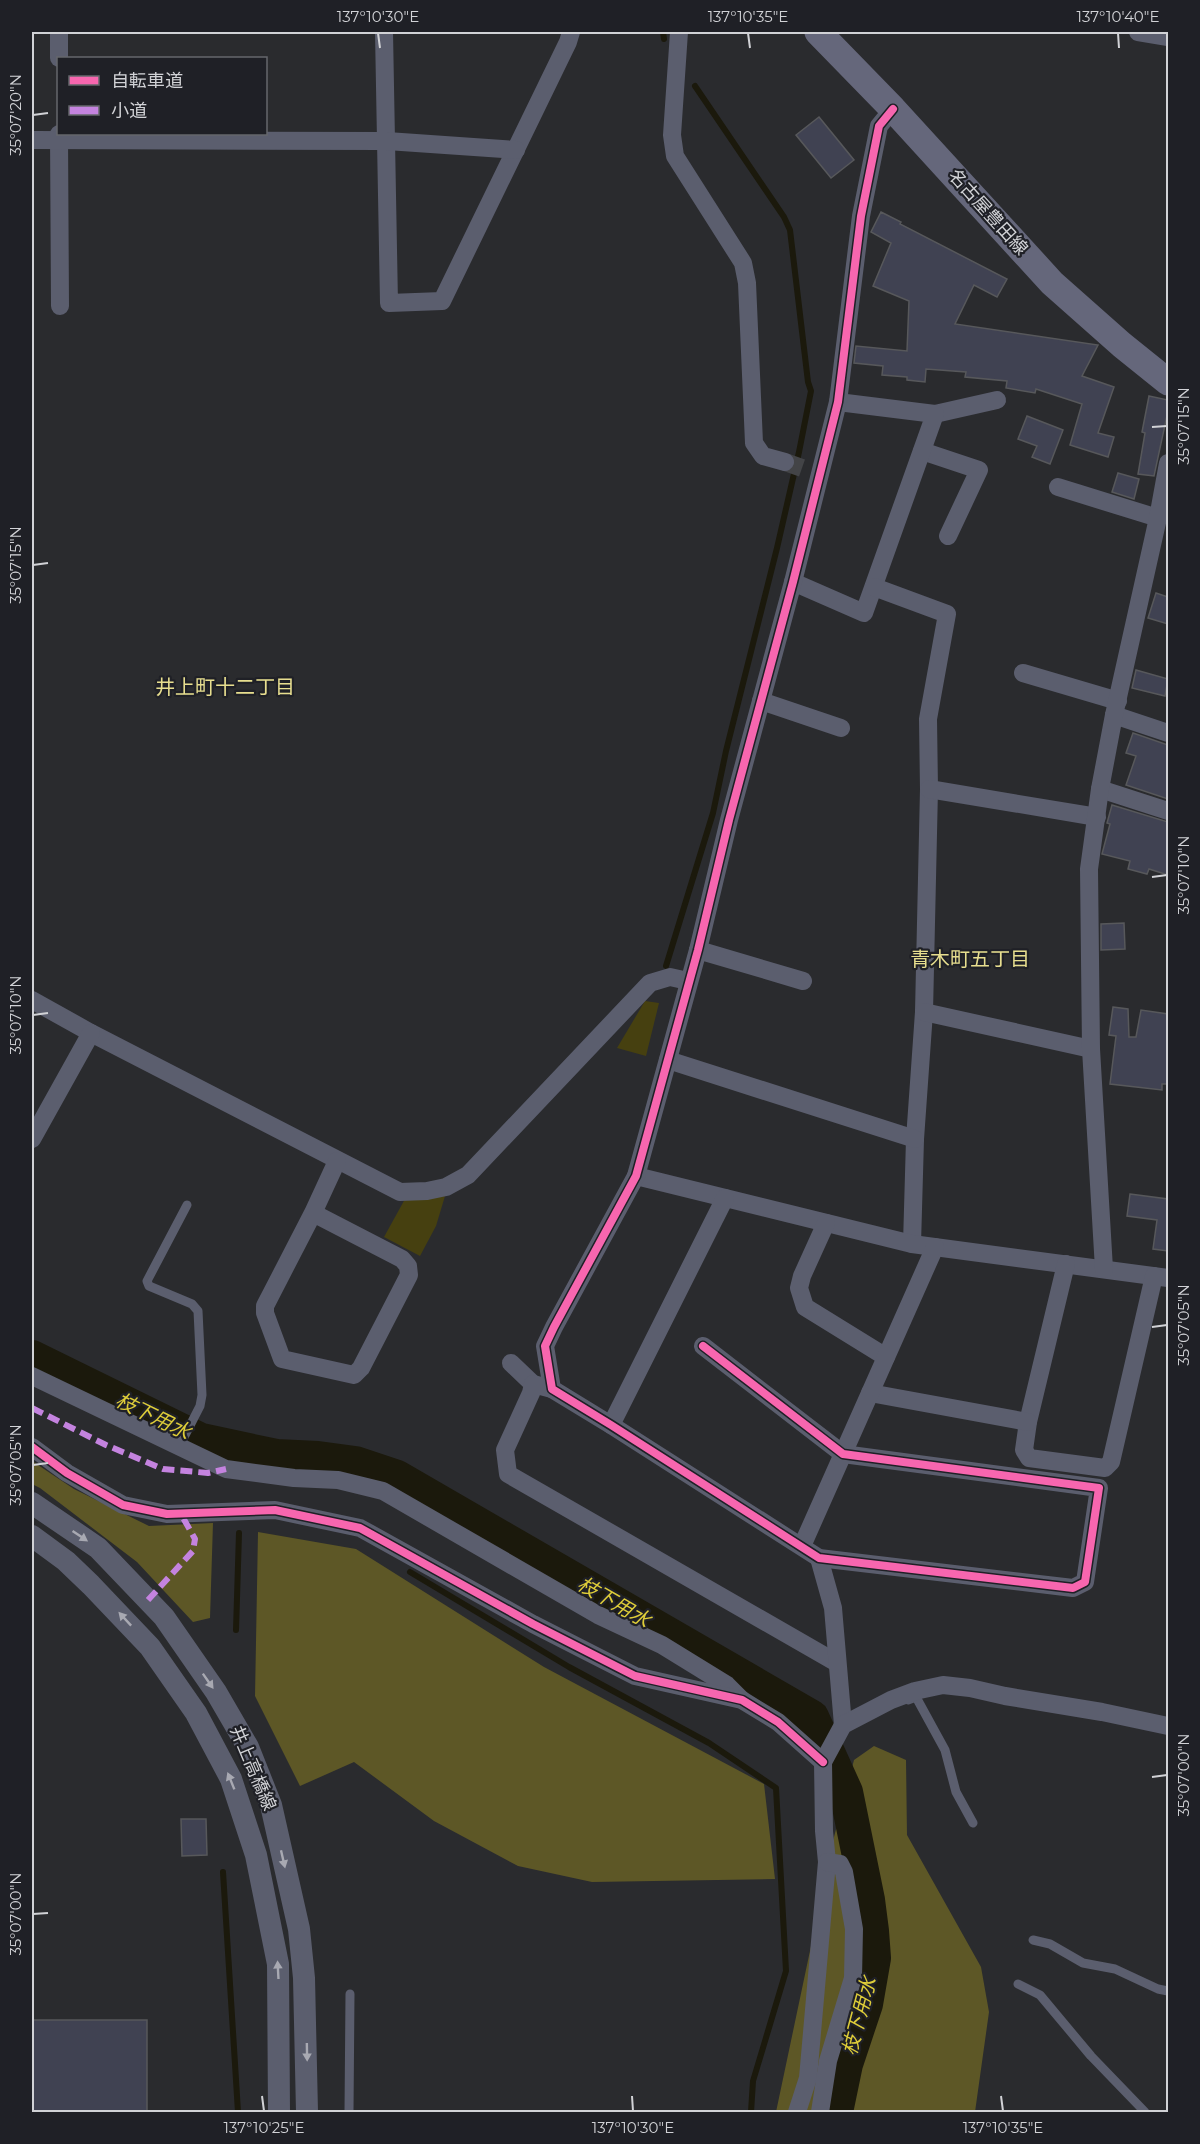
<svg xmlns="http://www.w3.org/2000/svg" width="1200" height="2144" viewBox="0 0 1200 2144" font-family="Montserrat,'Noto Sans JP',sans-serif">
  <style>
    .green { fill: #464010 }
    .forest { fill: #5d5726 }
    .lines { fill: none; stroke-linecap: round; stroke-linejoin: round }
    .stream { stroke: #1b190c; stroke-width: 6 }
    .river { stroke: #1b190c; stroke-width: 34 }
    .building { fill: #404252; stroke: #57585b; stroke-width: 1.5 }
    .minor-tunnel { stroke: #434447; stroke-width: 18; stroke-dasharray: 18 9; stroke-linecap: butt }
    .service { stroke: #5b5e6e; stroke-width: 9 }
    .minor { stroke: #5b5e6e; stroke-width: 18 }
    .tertiary { stroke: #5b5e6e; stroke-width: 22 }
    .primary { stroke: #65677b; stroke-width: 27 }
    .quiet { stroke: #c483df; stroke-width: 6; stroke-dasharray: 12 6; stroke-linecap: butt }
    .cycleway-casing { stroke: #1f2026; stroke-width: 11 }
    .cycleway { stroke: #f766af; stroke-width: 8 }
    .oneway { fill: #a8a9b2 }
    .ticks { fill: none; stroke: #d1d2d6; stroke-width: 2 }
    .labels { text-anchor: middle; stroke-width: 4.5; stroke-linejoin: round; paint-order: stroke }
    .street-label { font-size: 18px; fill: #d1d2d6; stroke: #1f2026 }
    .neighbourhood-label { font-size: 20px; fill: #e7de8f; stroke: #1f2026 }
    .water-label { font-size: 20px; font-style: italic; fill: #decd39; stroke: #1f2026 }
    .neatline { fill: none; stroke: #d1d2d6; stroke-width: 2 }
    .ticks-label { font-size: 15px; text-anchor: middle; fill: #d1d2d6 }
  </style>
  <rect width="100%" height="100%" fill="#2a2b2e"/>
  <g class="green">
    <polygon points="645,1001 659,1003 646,1056 617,1048"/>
    <polygon points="445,1196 436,1226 420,1256 384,1237 405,1199"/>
  </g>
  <g class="forest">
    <polygon points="32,1461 74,1489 149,1526 213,1523 210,1618 193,1622 137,1562 40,1488 32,1484"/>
    <polygon points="258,1532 356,1549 544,1667 764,1784 775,1879 592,1882 518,1866 434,1821 354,1762 300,1786 255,1696"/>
    <polygon points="874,1746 906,1760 907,1835 981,1967 989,2012 975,2112 776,2112 834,1837 854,1760"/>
  </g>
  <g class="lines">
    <g class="stream">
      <polyline points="663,32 664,39"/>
      <polyline points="666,966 713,813 726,751 777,548 799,452 811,391 808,382 790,230 784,217 695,86"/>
      <polyline points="410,1572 569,1667 709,1743 776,1788 786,1971 753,2081 751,2112"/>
      <polyline points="236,1630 239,1533"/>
      <polyline points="223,1872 238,2112"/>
    </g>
    <polyline class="river" points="32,1357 201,1440 276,1456 318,1458 355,1463 397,1477 812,1717 846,1792 868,1900 872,1931 874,1958 866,2004 846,2064 836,2112"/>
  </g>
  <g class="building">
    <polygon points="819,117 854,160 831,178 796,135"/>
    <polygon points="881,212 901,222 900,224 1007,279 997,297 974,285 955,324 1098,345 1082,376 1114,387 1098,433 1114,437 1108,457 1070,445 1082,404 1036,389 1035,393 1006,388 1007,381 965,377 966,372 926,369 925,382 907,380 907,377 882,375 883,366 854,363 856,346 907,351 909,301 873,286 891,243 871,232"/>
    <polygon points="1149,396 1168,400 1168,411 1154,476 1138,474 1145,433 1142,432"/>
    <polygon points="1027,416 1063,430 1050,464 1032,457 1037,446 1018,439"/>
    <polygon points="1118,473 1139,479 1134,499 1112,492"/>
    <polygon points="1156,593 1168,597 1168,624 1148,618"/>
    <polygon points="1136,670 1168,679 1165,696 1132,688"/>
    <polygon points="1133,733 1168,745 1168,799 1126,785 1136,756 1126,753"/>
    <polygon points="1112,805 1168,822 1168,875 1149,869 1147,874 1128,869 1130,861 1102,854 1110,824 1107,823"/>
    <polygon points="1124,923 1125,949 1101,950 1101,924"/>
    <polygon points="1113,1007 1128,1009 1129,1037 1136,1037 1141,1010 1168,1014 1168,1084 1162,1084 1162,1090 1110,1084 1116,1036 1109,1035"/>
    <polygon points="1130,1194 1168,1199 1168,1251 1153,1249 1157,1220 1127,1216"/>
    <polygon points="181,1819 206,1819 207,1855 182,1856"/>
    <rect x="32" y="2020" width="115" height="92"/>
  </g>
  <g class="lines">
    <polyline class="minor-tunnel" points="785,462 808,470"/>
    <g class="service">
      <polyline points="179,1447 200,1406 202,1395 198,1311 192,1304 149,1286 147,1281 187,1205"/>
      <polyline points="908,1700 916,1697 945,1750 956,1792 973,1823"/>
      <polyline points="1033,1940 1050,1944 1083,1963 1115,1969 1158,1989 1168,1991"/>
      <polyline points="1018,1984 1040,1995 1091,2056 1145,2112"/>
      <polyline points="349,2112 350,1994"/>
    </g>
    <g class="minor">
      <polyline points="59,32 59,58"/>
      <polyline points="384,32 389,303 442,301 568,42 571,32"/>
      <polyline points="679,32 672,135 675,156 743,263 747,283 754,443 763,456 785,462"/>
      <polyline points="1138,32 1168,37"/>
      <polyline points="59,134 60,306"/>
      <polyline points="32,140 387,141 516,150"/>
      <polyline points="935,414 997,400"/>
      <polyline points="922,451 979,470 948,536"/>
      <polyline points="1058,487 1158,518"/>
      <polyline points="793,582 864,613 935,414 838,402"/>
      <polyline points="874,587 947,614 928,719 929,789 924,1012 915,1139 912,1244"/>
      <polyline points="1023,673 1118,701"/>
      <polyline points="761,701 841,728"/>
      <polyline points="1114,715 1168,733"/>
      <polyline points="929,789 1097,817"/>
      <polyline points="1100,789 1168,811"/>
      <polyline points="698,950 803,981"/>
      <polyline points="32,1000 91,1033 400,1192 427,1191 446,1187 468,1175 650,983 670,977 688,981"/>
      <polyline points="924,1012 1091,1049"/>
      <polyline points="668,1060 915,1139"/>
      <polyline points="32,1139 91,1033"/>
      <polyline points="636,1176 912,1244 1168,1278"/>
      <polyline points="313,1213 402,1259 408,1266 409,1275 361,1368 354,1375 282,1359 265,1313 265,1306 313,1213 337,1161"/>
      <polyline points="826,1223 802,1276 799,1288 805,1307 886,1357"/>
      <polyline points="1066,1264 1028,1422 1024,1450 1029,1458 1105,1468 1111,1462 1154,1276"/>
      <polyline points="1104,1269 1091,1049 1089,869 1100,789 1114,715 1158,518 1168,463"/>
      <polyline points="703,1346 843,1454 1099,1488 1085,1582 1073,1588 819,1558 611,1425 552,1389 545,1346 554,1327 636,1176 698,950 729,820 793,582 838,402 861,216 879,126 893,109"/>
      <polyline points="511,1363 533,1384"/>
      <polyline points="32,1376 226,1469 294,1478 338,1480 383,1491 598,1615 662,1645 727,1685 742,1700"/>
      <polyline points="552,1389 533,1384 531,1393 505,1450 508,1474 837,1663"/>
      <polyline points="870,1393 1028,1422"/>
      <polyline points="611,1425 725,1198"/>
      <polyline points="32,1447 67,1473 123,1505 167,1514 275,1510 360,1528 533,1624 635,1676 742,1700 778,1722 823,1762"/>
      <polyline points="802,1546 935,1247"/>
      <polyline points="819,1558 833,1608 843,1725"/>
      <polyline points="797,2112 808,2078 827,1862 824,1831 823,1762 843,1725 891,1700 915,1691 943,1685 970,1688 1005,1696 1102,1712 1168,1726"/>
      <polyline points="820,2112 828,2061 853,1978 854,1929 844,1872 840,1864 827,1862"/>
    </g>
    <g class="tertiary">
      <polyline points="32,1503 98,1548 164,1617 216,1692 248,1747 271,1805 299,1929 304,1978 307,2112"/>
      <polyline points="32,1536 66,1561 91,1585 150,1647 196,1713 231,1779 256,1855 278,1964 279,2112"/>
    </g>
    <polyline class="primary" points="818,32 893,109 1052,283 1122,345 1168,382"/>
    <g class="quiet">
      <polyline points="32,1408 106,1445 163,1469 208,1473 226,1469"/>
      <polyline points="148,1600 193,1551 195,1539 181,1514"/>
    </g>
    <g class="cycleway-casing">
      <g id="cycleway">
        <polyline points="703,1346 843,1454 1099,1488 1085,1582 1073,1588 819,1558 611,1425 552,1389 545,1346 554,1327 636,1176 698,950 729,820 793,582 838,402 861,216 879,126 893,109"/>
        <polyline points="32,1447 67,1473 123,1505 167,1514 275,1510 360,1528 533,1624 635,1676 742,1700 778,1722 823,1762"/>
      </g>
    </g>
    <use href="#cycleway" class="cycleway"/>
  </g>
  <defs><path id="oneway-solid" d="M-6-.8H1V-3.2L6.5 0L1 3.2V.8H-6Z" transform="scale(1.5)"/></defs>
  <g class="oneway">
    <use href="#oneway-solid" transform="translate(80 1536) rotate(34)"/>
    <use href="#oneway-solid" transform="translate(125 1619) rotate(-133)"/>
    <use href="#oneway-solid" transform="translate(208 1681) rotate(55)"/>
    <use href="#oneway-solid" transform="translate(231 1781) rotate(-112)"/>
    <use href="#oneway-solid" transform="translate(283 1859) rotate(77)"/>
    <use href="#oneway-solid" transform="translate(278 1970) rotate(-93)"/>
    <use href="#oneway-solid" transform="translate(307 2052) rotate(89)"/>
  </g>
  <path class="ticks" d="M378,33L380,48M748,33L750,48M1118,33L1119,48M33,115L48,113M1152,427L1167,426M33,565L48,563M1152,877L1167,875M33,1015L48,1013M1152,1327L1167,1325M33,1465L48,1463M1152,1777L1167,1775M33,1914L48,1913M262,2096L264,2111M632,2096L633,2111M1001,2096L1003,2111"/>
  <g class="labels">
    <g class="street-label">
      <text transform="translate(988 212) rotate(48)" y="6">名古屋豊田線</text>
      <text transform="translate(253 1768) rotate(67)" y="6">井上高橋線</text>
    </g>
    <g class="neighbourhood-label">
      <text x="225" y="694">井上町十二丁目</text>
      <text x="970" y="966">青木町五丁目</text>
    </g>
    <g class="water-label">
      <text transform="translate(153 1416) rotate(26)" y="7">枝下用水</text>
      <text transform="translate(614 1602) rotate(30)" y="7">枝下用水</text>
      <text transform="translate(859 2016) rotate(-75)" y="7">枝下用水</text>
    </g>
  </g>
  <rect width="1200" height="2144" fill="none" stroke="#1f2026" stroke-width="66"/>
  <rect x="57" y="57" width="210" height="78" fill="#1f2026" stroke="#66676c" stroke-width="1.5"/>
  <rect x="69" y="76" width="30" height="9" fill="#f766af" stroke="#66676c" stroke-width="1.5"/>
  <text x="111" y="87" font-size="18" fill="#d1d2d6">自転車道</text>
  <rect x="69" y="106" width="30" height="9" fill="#c483df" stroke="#66676c" stroke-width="1.5"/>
  <text x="111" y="117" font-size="18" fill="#d1d2d6">小道</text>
  <rect x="33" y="33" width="1134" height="2078" class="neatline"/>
  <g class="ticks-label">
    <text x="378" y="22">137°10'30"E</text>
    <text x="748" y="22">137°10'35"E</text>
    <text x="1118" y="22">137°10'40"E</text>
    <text transform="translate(16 115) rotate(-90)" y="5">35°07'20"N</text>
    <text transform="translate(1184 426) rotate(-90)" y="5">35°07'15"N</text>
    <text transform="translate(16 565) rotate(-90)" y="5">35°07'15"N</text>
    <text transform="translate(1184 875) rotate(-90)" y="5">35°07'10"N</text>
    <text transform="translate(16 1015) rotate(-90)" y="5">35°07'10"N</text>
    <text transform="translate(1184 1325) rotate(-90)" y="5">35°07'05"N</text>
    <text transform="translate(16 1465) rotate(-90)" y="5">35°07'05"N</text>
    <text transform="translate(1184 1775) rotate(-90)" y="5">35°07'00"N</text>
    <text transform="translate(16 1914) rotate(-90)" y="5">35°07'00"N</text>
    <text x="264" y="2133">137°10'25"E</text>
    <text x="633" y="2133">137°10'30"E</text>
    <text x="1003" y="2133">137°10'35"E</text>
  </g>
</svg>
